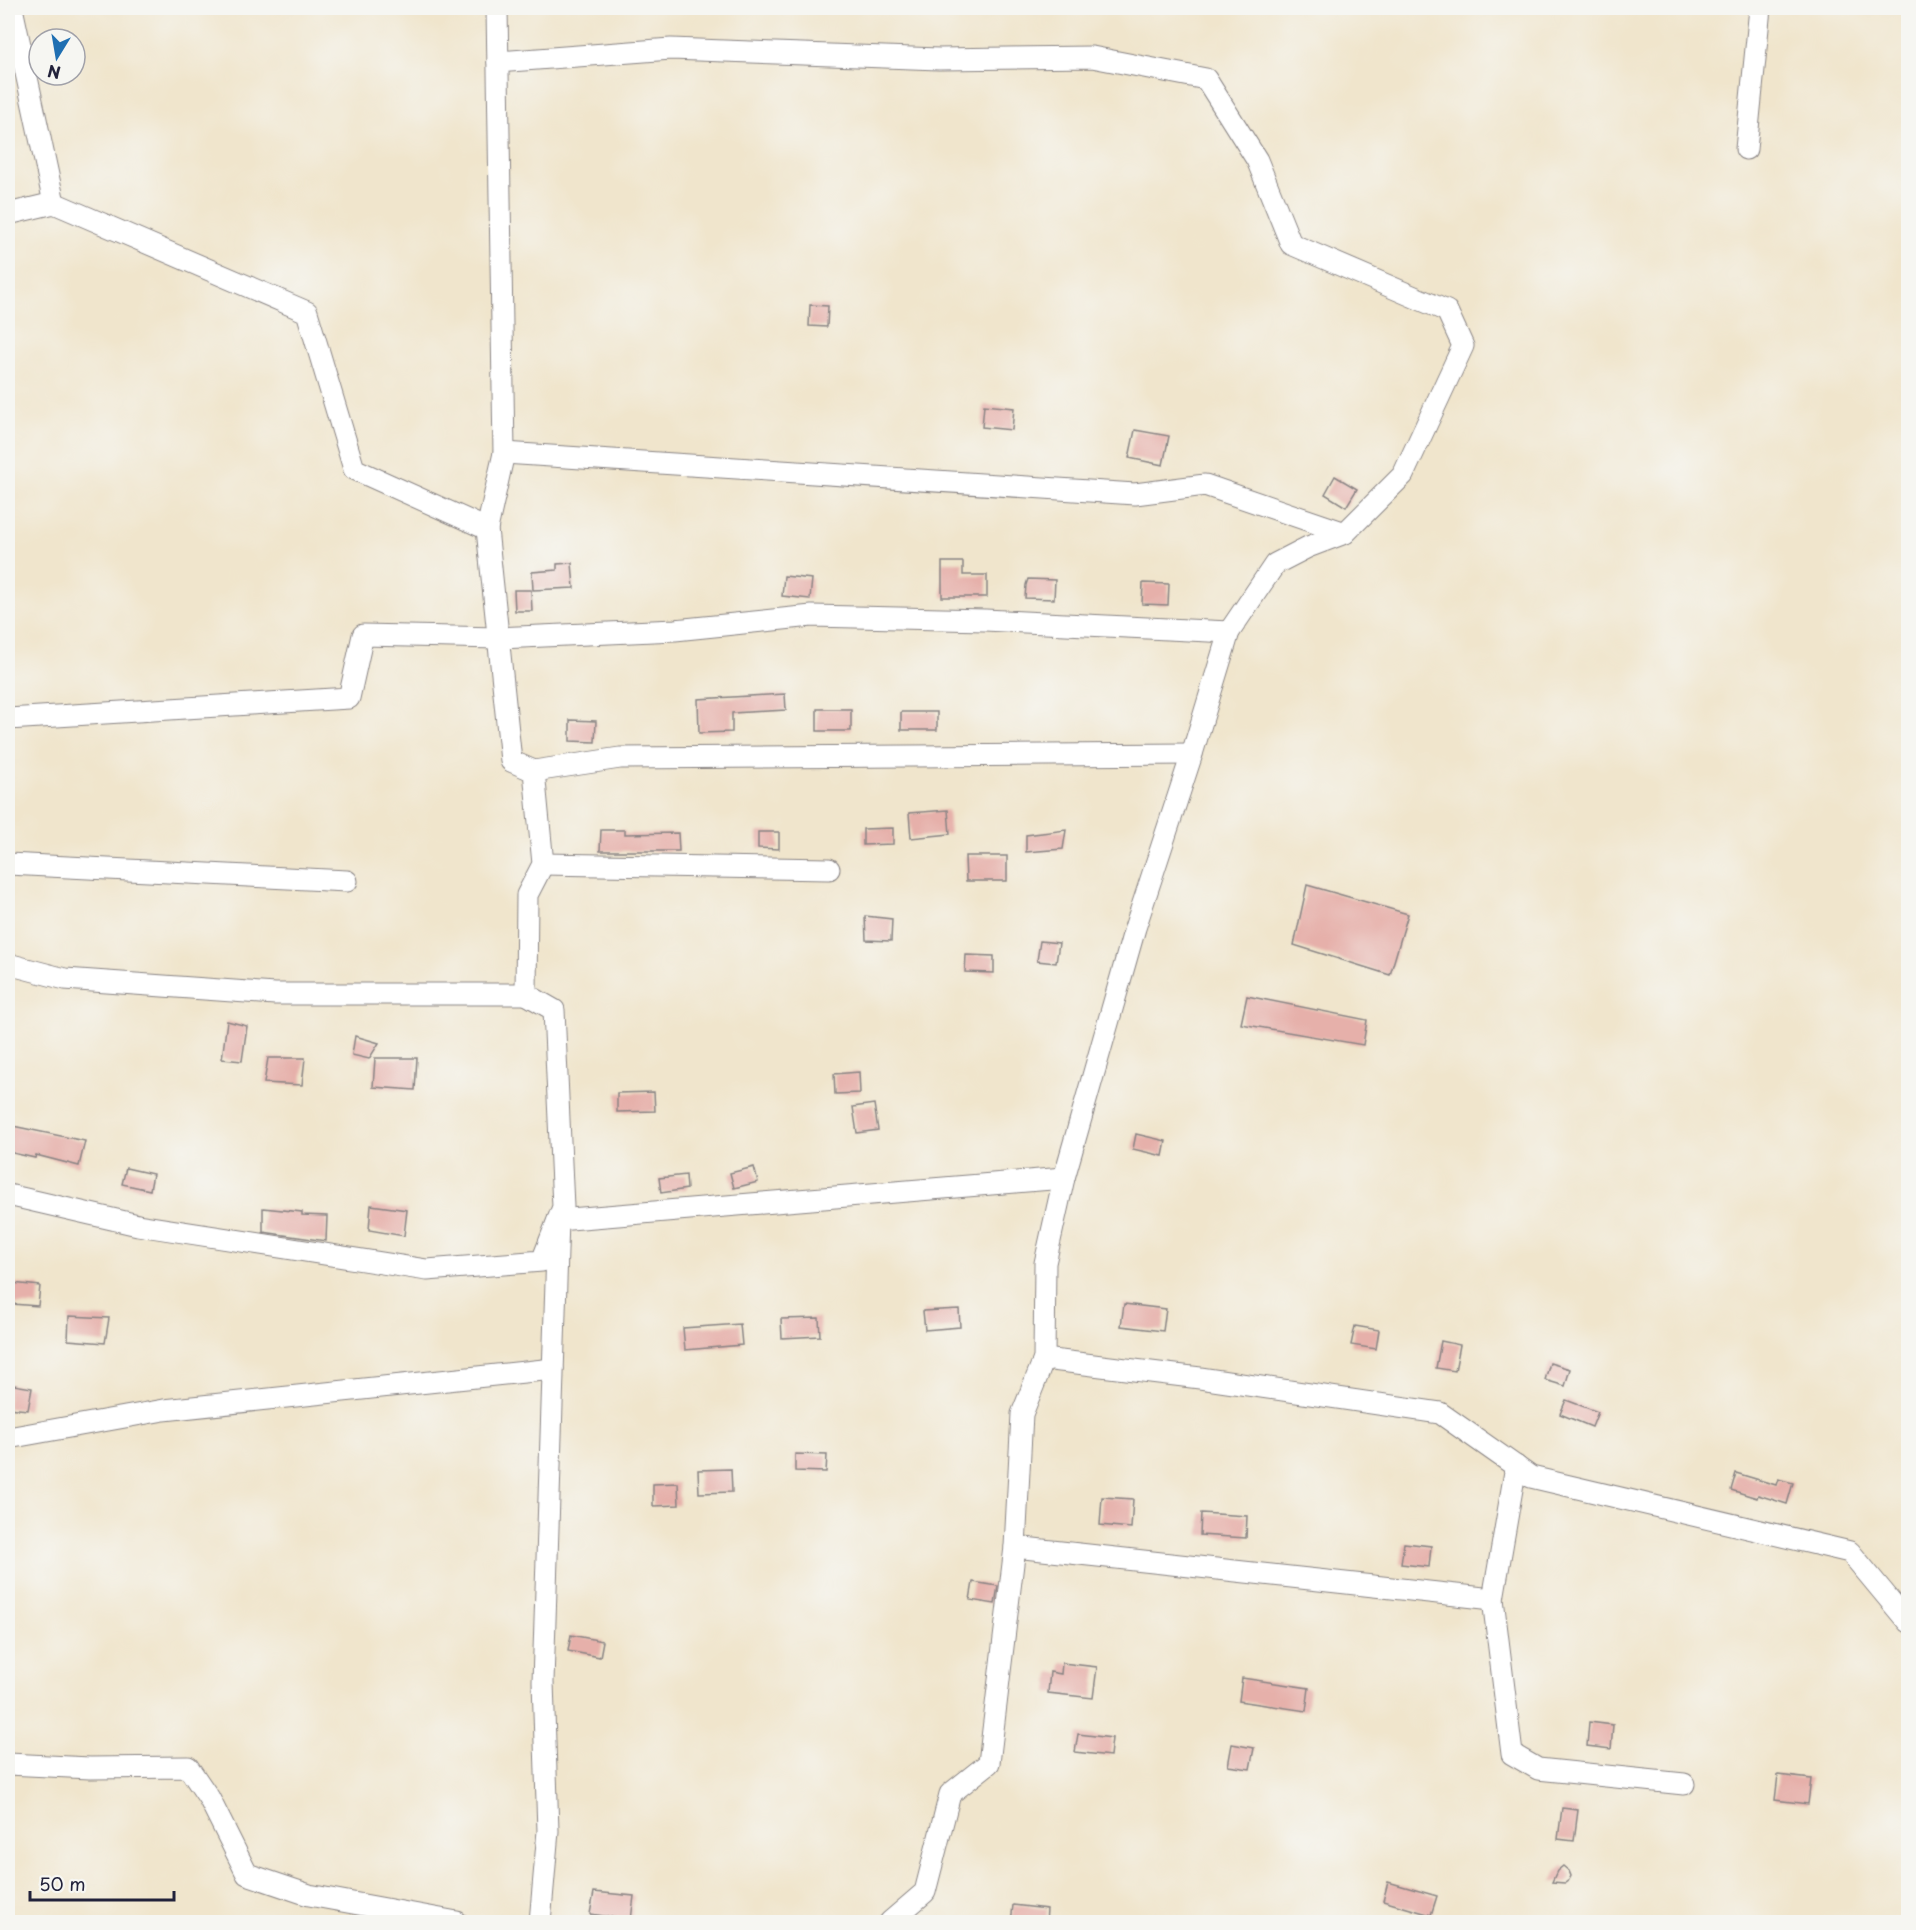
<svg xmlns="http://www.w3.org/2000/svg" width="1916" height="1930" viewBox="0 0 1916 1930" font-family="'Playpen Sans',sans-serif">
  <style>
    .building { fill: #e6b0aa }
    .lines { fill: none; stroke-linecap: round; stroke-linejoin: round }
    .street-casing { stroke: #898484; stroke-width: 23 }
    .street { stroke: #fff; stroke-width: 21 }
  </style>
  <rect width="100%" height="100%" fill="#f6f6f2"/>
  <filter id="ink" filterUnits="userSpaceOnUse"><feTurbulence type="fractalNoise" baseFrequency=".0167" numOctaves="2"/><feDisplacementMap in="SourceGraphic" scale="12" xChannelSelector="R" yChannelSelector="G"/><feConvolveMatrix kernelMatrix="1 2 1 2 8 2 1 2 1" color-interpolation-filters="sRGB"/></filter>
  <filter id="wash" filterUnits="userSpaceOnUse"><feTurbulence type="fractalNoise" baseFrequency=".008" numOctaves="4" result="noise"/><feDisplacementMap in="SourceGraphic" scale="24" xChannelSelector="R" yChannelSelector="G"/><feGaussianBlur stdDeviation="1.35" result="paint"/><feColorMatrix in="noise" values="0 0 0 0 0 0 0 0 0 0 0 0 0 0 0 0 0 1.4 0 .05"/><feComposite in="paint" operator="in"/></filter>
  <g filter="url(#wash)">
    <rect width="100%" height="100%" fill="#f0e5cc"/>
    <g id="blocks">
      <g class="building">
        <polygon points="810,305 828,306 827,327 809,326"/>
        <polygon points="984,405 1014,408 1012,430 982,427"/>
        <polygon points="1135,430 1169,436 1163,465 1129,458"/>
        <polygon points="1335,476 1357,489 1346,507 1325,494"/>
        <polygon points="942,562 963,562 963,575 987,575 987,597 942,597"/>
        <polygon points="572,563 574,588 533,590 532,572 557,570 557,564"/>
        <polygon points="784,576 812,579 810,599 782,596"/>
        <polygon points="1028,579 1055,580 1054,599 1025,598 1026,585"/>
        <polygon points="1143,583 1169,584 1168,605 1142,604"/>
        <polygon points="514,590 531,590 532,611 515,611"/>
        <polygon points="785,694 786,710 732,713 732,732 699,733 698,699"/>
        <rect x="817" y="709" width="34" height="22"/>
        <rect x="901" y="712" width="36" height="18"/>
        <polygon points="570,720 596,721 595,742 570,741"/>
        <polygon points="948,810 950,834 911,838 909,813"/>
        <polygon points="893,828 893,844 863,845 863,829"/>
        <polygon points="601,830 625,830 625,834 678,833 679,851 600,851"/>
        <polygon points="1066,830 1063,849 1026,852 1026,835"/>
        <polygon points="758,832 779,832 779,849 758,848"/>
        <polygon points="965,856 1007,856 1007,881 966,881"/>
        <polygon points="1307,885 1408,914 1390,975 1294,945"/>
        <polygon points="865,916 892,919 891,941 866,940"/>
        <polygon points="1040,941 1059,943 1056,963 1037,961"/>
        <polygon points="966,955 994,956 994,973 965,972"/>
        <polygon points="1247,996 1367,1020 1363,1045 1241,1024"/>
        <polygon points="227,1021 247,1026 242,1061 222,1059"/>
        <polygon points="355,1036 379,1043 369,1059 352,1055"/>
        <polygon points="268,1058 305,1058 302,1085 264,1083"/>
        <polygon points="375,1058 417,1058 415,1090 373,1087"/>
        <polygon points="859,1072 860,1093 835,1094 834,1074"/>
        <polygon points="654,1092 655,1111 617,1112 617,1093"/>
        <polygon points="874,1104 878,1130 857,1133 853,1107"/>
        <polygon points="8,1125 85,1141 79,1166 36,1155 35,1158 8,1152"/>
        <polygon points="1136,1134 1166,1141 1163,1156 1133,1149"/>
        <polygon points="754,1167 758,1182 734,1188 730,1173"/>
        <polygon points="126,1168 153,1174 150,1190 122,1184"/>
        <polygon points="686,1175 687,1189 661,1193 659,1178"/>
        <polygon points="371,1205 407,1210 404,1236 369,1230"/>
        <polygon points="263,1208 302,1212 302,1215 327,1216 326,1241 263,1232"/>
        <polygon points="12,1283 40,1286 38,1306 12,1304"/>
        <polygon points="1124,1304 1166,1309 1163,1331 1121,1326"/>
        <polygon points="959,1309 960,1327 925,1330 923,1311"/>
        <polygon points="69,1316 109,1318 105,1343 68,1340"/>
        <polygon points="819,1318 820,1336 782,1338 781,1319"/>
        <polygon points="740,1324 742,1345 685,1350 683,1328"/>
        <polygon points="1355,1326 1379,1330 1376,1349 1351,1345"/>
        <polygon points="1441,1341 1460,1345 1455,1371 1436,1368"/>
        <polygon points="1550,1363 1570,1369 1565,1386 1545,1380"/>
        <polygon points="8,1384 32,1388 28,1410 8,1408"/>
        <polygon points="1566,1400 1598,1412 1592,1427 1560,1414"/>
        <polygon points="795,1454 827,1455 826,1472 795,1471"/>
        <polygon points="731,1469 732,1492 699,1493 698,1470"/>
        <polygon points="1736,1473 1776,1485 1778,1479 1793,1483 1787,1504 1758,1495 1757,1498 1731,1490"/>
        <polygon points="678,1483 679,1505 653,1506 653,1484"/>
        <polygon points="1102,1497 1133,1499 1131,1528 1100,1525"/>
        <polygon points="1201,1513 1247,1516 1246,1538 1200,1535"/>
        <polygon points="1404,1543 1431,1546 1429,1567 1401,1564"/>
        <polygon points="973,1582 998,1586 995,1604 970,1600"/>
        <polygon points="571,1635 603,1641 600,1657 568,1651"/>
        <polygon points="1062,1663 1097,1667 1093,1698 1048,1693 1050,1672 1061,1674"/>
        <polygon points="1242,1678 1309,1688 1306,1711 1239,1701"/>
        <polygon points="1589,1722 1613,1725 1611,1749 1587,1746"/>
        <polygon points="1078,1734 1112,1738 1110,1756 1075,1752"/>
        <polygon points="1232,1744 1254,1748 1250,1769 1228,1766"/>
        <polygon points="1778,1775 1811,1779 1808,1804 1775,1800"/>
        <polygon points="1562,1808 1578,1810 1574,1841 1558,1839"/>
        <polygon points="1563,1866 1569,1871 1571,1876 1569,1880 1565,1883 1552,1882 1557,1871"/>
        <polygon points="1388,1882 1437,1896 1431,1915 1383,1901"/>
        <polygon points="594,1892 634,1896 631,1920 590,1914"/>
        <polygon points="1013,1905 1047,1909 1046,1923 1011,1923"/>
      </g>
    </g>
  </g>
  <g filter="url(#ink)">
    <use href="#blocks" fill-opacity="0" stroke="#898484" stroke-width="1.5"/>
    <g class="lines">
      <g class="street-casing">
        <g id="street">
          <polyline points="12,8 54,203"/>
          <polyline points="498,62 671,49 939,59 1092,57 1206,79 1257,160 1291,244 1447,311 1463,346 1403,475 1345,533 1308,547 1275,564 1229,632 1192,754 1135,928 1064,1178 1045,1263 1044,1359 1022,1414 1015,1547 989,1763 950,1794 925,1892 890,1922"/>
          <polyline points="1746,149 1760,8"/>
          <polyline points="8,214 54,203 307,312 354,469 487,529"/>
          <polyline points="504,453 1135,494 1205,485 1345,533"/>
          <polyline points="8,719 349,698 363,635 498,638 675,630 812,616 985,620 1229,632"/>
          <polyline points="534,771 620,758 1192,754"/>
          <polyline points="8,864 347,881"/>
          <polyline points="543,864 829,869"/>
          <polyline points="8,964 65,979 275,994 526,994"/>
          <polyline points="8,1195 138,1225 427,1270 542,1261 563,1207 554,1010 526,994 527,895 543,864 534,771 511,761 487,529 504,453 497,8"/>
          <polyline points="1044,1359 1200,1378 1440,1413 1531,1477 1850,1552 1908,1622"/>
          <polyline points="8,1438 164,1410 553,1369"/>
          <polyline points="1516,1466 1493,1599 1512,1754 1538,1769 1684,1784"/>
          <polyline points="1015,1547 1493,1599"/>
          <polyline points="8,1764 90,1768 188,1767 209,1798 247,1874 309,1895 457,1922"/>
          <polyline points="540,1922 548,1831 543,1682 558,1220 1064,1178"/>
        </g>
      </g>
      <use href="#street" class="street"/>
    </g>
  </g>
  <rect width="1916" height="1930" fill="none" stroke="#f6f6f2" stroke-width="30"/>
  <g transform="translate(57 57) rotate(191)"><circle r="28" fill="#f6f6f2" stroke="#a1a1a9" stroke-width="1.5"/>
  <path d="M0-4.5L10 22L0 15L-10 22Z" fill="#1f6fb2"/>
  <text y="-9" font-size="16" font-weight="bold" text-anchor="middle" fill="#22223b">N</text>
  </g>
  <path d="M30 1891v9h144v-9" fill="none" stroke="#22223b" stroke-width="3"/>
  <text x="39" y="1891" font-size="18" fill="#22223b" stroke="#f6f6f2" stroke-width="4.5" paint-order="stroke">50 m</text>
</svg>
